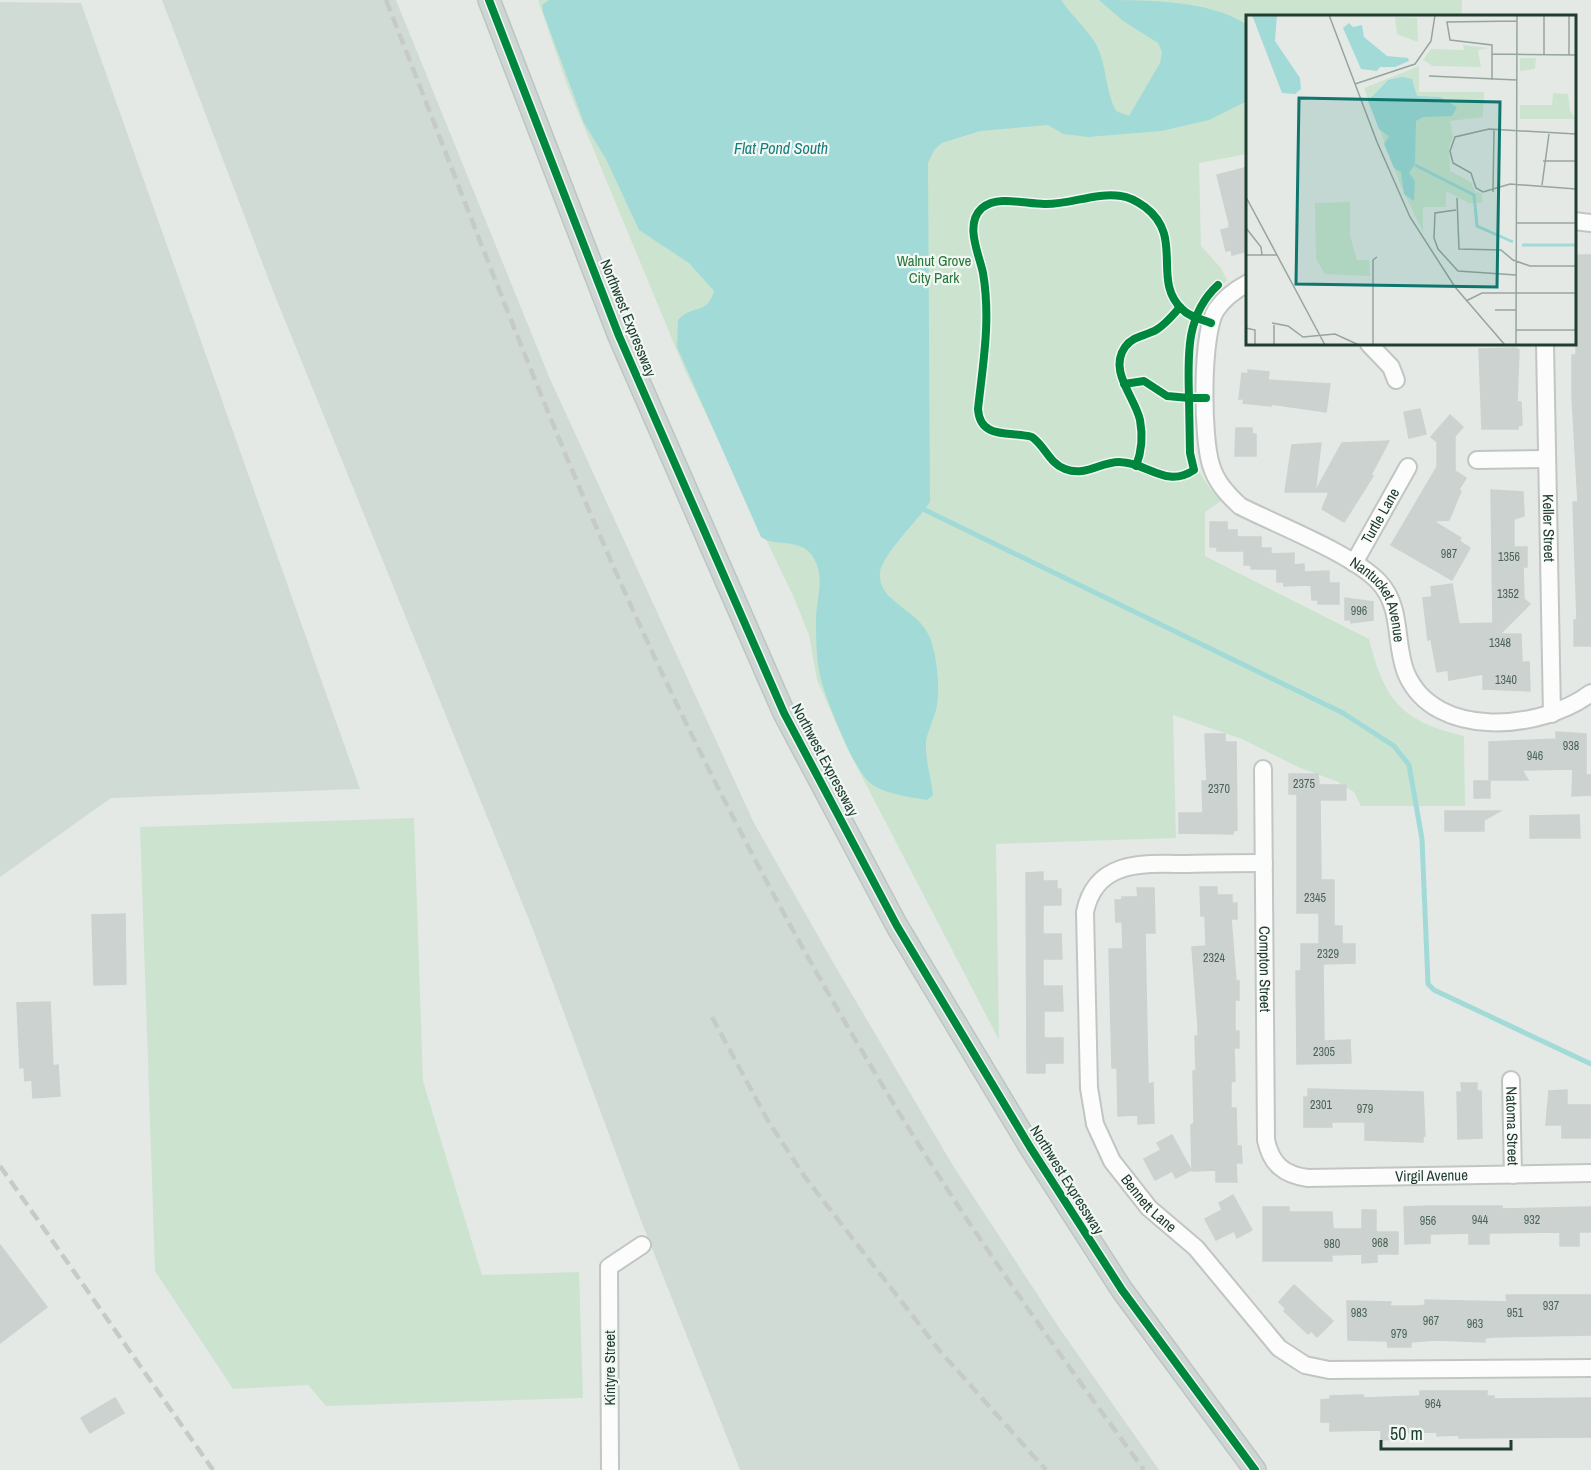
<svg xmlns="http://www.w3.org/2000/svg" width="1591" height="1470" viewBox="0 0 1591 1470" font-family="'Archivo Narrow',sans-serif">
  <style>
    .built { fill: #d1dbd5 }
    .green { fill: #cce4cf }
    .water { fill: #a2dad8 }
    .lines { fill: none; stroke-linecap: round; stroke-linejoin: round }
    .stream { stroke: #a2dad8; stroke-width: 5 }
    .building { fill: #ccd2cf; stroke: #ccd2cf; stroke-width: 1.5 }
    .minor-casing { stroke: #c1c6c3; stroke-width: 20 }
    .major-casing { stroke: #bcc5c1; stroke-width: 24 }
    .minor { stroke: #fbfcfb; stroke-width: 16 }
    .major { stroke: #cdd6d2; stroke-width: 21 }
    .rail { stroke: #c6cac8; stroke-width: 4.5; stroke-dasharray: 12 6; stroke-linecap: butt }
    .cycleway-casing { stroke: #f1f8f4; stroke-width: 11 }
    .cycleway { stroke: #00873e; stroke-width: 8 }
    .labels { text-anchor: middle; stroke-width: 4.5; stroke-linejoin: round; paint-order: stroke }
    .number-label { font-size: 12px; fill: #4c6458 }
    .park-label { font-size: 15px; fill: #287639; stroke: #f1f8f4 }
    .street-label { font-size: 15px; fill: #203e30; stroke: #f1f8f4 }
    .water-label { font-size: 16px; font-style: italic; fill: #177c7b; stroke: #f1f8f4 }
    .inset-river { fill: none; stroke: #a2dad8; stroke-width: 3 }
    .inset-road { fill: none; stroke: #96a59d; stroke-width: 1.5 }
    .view { fill: #0f766e; fill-opacity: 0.15; stroke: #0f766e; stroke-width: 3 }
    .inset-edge { fill: none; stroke: #203e30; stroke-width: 3 }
  </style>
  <rect width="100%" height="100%" fill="#e4e9e6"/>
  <g class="built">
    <polygon points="162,0 396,0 550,379 754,823 834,964 952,1164 1060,1329 1159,1470 740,1470 640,1218 534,932 275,296"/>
    <polygon points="0,2 81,3 360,789 111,798 0,877"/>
  </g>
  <g class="green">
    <path d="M538,0H1462V16H1248L1247,154L1199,163L1201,246L1221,268L1227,280C1212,297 1196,322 1193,345C1190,364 1191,451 1197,466C1203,480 1211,490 1221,501L1205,512V556L1369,639C1385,701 1401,721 1464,736L1465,806H1361L1354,792L1336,781L1298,767L1242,739L1173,715L1176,838L996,844L999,1040L848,750L817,680L809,635L794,598L684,368L568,88Z"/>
    <polygon points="414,818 423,1081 482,1275 579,1272 583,1398 326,1406 308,1385 233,1389 155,1271 140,827"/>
  </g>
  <path class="water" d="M549,0H1061C1071,15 1087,29 1096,44C1107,65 1105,90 1116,111L1129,116L1160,63L1162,52L1158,43L1123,21L1099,0C1148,0 1208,0 1246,24L1247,98L1245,102L1209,120L1161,131L1088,137L1063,134L1048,125L980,131L942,143L934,150L928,163L930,502C919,519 882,555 880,572C877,603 918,607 930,638C937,656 941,691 936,710C933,721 928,731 926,741C925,759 931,777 933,795L927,800C910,797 884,794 870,783C853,769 823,693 819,671C816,654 816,637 816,620C816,597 827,575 811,554C798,538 776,547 761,537L677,347L678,320C693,303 706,317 714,291L689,263L639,230L606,159L584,123L543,12L542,5Z"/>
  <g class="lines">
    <polyline class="stream" points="925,510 1343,713 1394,746 1409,765 1422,839 1428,984 1434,990 1591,1064"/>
  </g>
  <g class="building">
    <polygon points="1248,167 1248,251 1232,255 1231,250 1226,251 1221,230 1229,228 1229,223 1217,175"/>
    <polygon points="1576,255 1591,255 1591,646 1574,646 1574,620 1577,620 1573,502 1578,502 1572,396 1572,355 1576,355"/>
    <polygon points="1516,348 1519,350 1517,402 1521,402 1522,425 1518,426 1518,429 1482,429 1479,349"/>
    <polygon points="1248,370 1269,372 1268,380 1330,384 1326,412 1271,404 1271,406 1243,403 1244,399 1239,399 1242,373 1248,374"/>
    <polygon points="1420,409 1426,434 1409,438 1404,412"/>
    <polygon points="1450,415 1463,427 1455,436 1455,471 1466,478 1458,491 1461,491 1449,520 1433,521 1461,538 1459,541 1470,548 1452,580 1391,545 1437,467 1437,442 1431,437"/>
    <polygon points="1236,428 1252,428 1252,434 1256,434 1256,456 1235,456"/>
    <polygon points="1389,441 1371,475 1373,476 1344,522 1322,509 1329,492 1315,492 1342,443"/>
    <polygon points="1321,443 1315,492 1285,492 1292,445"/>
    <polygon points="1491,490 1523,492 1524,516 1514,519 1514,547 1527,547 1527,567 1523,567 1524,599 1530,604 1500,634 1521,634 1522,662 1529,662 1530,691 1483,689 1483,674 1449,680 1448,670 1437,672 1431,639 1428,640 1423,598 1432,597 1431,587 1452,584 1459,624 1493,623"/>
    <polygon points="1210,522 1227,522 1227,530 1237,530 1237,537 1261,537 1261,548 1271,548 1271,554 1294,553 1294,565 1304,564 1304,572 1329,571 1329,583 1339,583 1339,604 1318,604 1318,600 1312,600 1311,585 1284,586 1284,582 1277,582 1277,569 1251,569 1251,565 1244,565 1244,551 1217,551 1217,547 1210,547"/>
    <polygon points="1345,598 1373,602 1373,620 1351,623 1351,620 1345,620"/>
    <polygon points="1556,732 1586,734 1586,775 1591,775 1591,795 1572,796 1573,769 1522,770 1528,780 1489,780 1489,742 1556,739"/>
    <polygon points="1205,734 1225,734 1225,742 1236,742 1237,830 1233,831 1233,834 1179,833 1179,813 1203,813 1202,781 1207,781"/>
    <polygon points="1289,774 1318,774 1319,785 1346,785 1346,800 1320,800 1321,880 1334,880 1334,926 1342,926 1342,944 1355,944 1355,963 1323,964 1324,1041 1350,1040 1351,1063 1297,1064 1296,971 1301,971 1301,944 1319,944 1319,913 1297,913 1297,794 1289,794"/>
    <rect x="1474" y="781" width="16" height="17"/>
    <polygon points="1445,811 1500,811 1484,820 1484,831 1445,831"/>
    <polygon points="1579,815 1580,838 1530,838 1530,816"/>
    <polygon points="1043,872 1043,881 1057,881 1057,889 1061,889 1061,905 1043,905 1043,934 1061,934 1062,959 1043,959 1043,986 1062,986 1063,1011 1044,1011 1044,1038 1063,1038 1063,1063 1045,1063 1045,1073 1027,1073 1026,873"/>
    <polygon points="1200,887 1217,887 1217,895 1232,895 1232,903 1237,903 1237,919 1231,919 1236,981 1239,981 1239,1000 1235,1000 1235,1031 1239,1031 1239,1048 1234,1048 1235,1081 1231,1082 1231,1108 1236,1108 1237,1146 1241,1146 1242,1163 1236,1163 1237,1182 1216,1182 1216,1170 1192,1171 1191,1125 1198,1121 1194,1122 1193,1071 1196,1071 1195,1036 1198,1037 1198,1026 1192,947 1206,946 1205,916 1201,916"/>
    <polygon points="1137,888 1154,888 1155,933 1145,933 1148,1084 1153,1083 1154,1123 1138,1124 1138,1115 1118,1116 1117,1068 1112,1068 1109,949 1123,949 1122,922 1116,922 1115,900 1122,900 1122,897 1138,897"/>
    <polygon points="125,914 126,984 94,985 92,915"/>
    <polygon points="50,1002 53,1066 58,1065 60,1096 33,1098 32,1080 25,1081 24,1067 20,1068 17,1003"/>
    <polygon points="1461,1083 1477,1083 1477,1091 1481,1091 1482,1138 1458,1139 1457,1092 1462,1092"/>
    <polygon points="1308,1089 1423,1092 1425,1136 1423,1136 1423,1142 1365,1140 1365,1122 1331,1122 1332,1127 1304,1127 1304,1097 1308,1097"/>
    <polygon points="1567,1090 1567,1105 1590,1105 1590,1138 1562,1138 1562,1125 1546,1125 1549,1091"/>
    <polygon points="1172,1135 1191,1170 1176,1178 1172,1171 1155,1180 1144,1159 1161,1150 1157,1143"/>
    <polygon points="1233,1195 1252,1230 1237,1238 1234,1231 1216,1240 1205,1219 1222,1210 1219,1203"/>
    <polygon points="1433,1206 1502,1206 1502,1209 1591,1207 1591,1232 1579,1232 1579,1246 1560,1246 1560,1232 1489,1233 1489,1244 1469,1244 1469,1233 1430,1234 1430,1243 1405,1244 1404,1207"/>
    <polygon points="1263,1207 1289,1207 1289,1212 1332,1212 1333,1229 1362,1229 1362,1210 1376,1210 1376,1232 1398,1232 1398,1254 1377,1254 1377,1262 1362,1263 1362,1254 1332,1255 1332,1261 1263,1261"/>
    <polygon points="0,1245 47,1307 0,1343"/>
    <polygon points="1294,1285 1333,1321 1317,1337 1311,1331 1308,1334 1284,1311 1286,1309 1279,1302"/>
    <polygon points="1506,1295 1591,1295 1591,1335 1492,1337 1485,1338 1485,1342 1435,1340 1411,1342 1411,1347 1388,1347 1387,1341 1348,1340 1347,1301 1391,1302 1390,1306 1419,1306 1425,1305 1425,1300 1507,1302"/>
    <polygon points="1420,1391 1487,1391 1487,1396 1494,1396 1494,1399 1591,1398 1591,1437 1459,1438 1459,1435 1437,1436 1437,1432 1400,1433 1400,1439 1381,1440 1381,1430 1330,1431 1330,1422 1321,1422 1321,1400 1330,1399 1330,1396 1363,1395 1364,1398 1420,1396"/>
    <polygon points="115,1398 124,1413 90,1433 81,1418"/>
  </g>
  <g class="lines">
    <g class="minor-casing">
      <g id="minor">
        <polyline points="1574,221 1591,223"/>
        <path id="s1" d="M1248,283C1235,290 1224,298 1216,310C1201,334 1202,437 1211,465C1216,482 1227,494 1240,506C1277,525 1353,554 1379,582C1403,608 1394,643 1406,673C1435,741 1542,730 1591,693"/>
        <polyline points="1369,344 1391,367 1396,380"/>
        <path id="s2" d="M1545,344L1552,714"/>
        <polyline points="1477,460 1547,459"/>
        <path id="s3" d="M1354,563L1408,467"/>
        <path id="s4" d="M1263,769L1266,1140C1271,1164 1284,1175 1308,1178L1591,1173"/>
        <path id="s5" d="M1264,863C1239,863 1213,863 1188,864C1146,864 1096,858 1085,912L1089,1088L1095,1124L1112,1161L1149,1208L1196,1248L1279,1348L1305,1365L1329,1370L1591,1368"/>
        <path id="s6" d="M1511,1080L1513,1175"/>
        <polyline points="610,1470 609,1267 642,1245"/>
      </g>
    </g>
    <g class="major-casing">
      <polyline id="major" points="489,0 619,336 784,713 897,926 1030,1147 1122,1290 1255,1470"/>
    </g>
    <use href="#minor" class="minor"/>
    <use href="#major" class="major"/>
    <g class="rail">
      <path d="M386,0C478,233 564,469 672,694C737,830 808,963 886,1091C964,1222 1054,1347 1144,1470"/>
      <polyline points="712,1017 768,1121 805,1177 939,1350 1046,1470"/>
      <polyline points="0,1166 213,1470"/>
    </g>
    <g class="cycleway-casing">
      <g id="cycleway">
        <polyline points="489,0 619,336 784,713 897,926 1030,1147 1122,1290 1255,1470"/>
        <path d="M1124,384L1144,381L1167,396L1189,398C1188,357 1185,315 1218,285"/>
        <path d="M1206,398H1189L1190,453L1194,470C1166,489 1147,462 1119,462C1100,462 1085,477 1065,469C1049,463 1045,446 1032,437C1010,431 980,440 978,409C983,363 991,320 983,273C979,254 964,224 982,208C998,195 1025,204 1044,204C1069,205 1096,192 1121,196C1130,197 1138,202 1145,207C1185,237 1151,280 1182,309C1189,317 1201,319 1211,323"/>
        <path d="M1136,466C1142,451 1143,436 1140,420C1135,397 1108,371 1125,347C1133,336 1145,336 1156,330C1166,324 1173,315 1180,307"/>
      </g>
    </g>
    <use href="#cycleway" class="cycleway"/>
  </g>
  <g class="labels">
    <g class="number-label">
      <text x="1449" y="558">987</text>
      <text x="1509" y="561">1356</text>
      <text x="1508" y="598">1352</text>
      <text x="1359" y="615">996</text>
      <text x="1500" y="647">1348</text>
      <text x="1506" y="684">1340</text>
      <text x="1571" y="750">938</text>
      <text x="1535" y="760">946</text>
      <text x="1304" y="788">2375</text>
      <text x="1219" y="793">2370</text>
      <text x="1315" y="902">2345</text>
      <text x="1328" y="958">2329</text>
      <text x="1214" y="962">2324</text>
      <text x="1324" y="1056">2305</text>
      <text x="1321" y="1109">2301</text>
      <text x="1365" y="1113">979</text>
      <text x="1480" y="1224">944</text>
      <text x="1532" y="1224">932</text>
      <text x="1428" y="1225">956</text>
      <text x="1380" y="1247">968</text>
      <text x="1332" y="1248">980</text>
      <text x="1551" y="1310">937</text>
      <text x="1359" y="1317">983</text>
      <text x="1515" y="1317">951</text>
      <text x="1431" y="1325">967</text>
      <text x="1475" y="1328">963</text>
      <text x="1399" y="1338">979</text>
      <text x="1433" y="1408">964</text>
    </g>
    <g class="park-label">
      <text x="934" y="266">Walnut Grove<tspan x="934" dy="17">City Park</tspan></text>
    </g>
    <g class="street-label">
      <text transform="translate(628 318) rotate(68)" y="5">Northwest Expressway</text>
      <text dy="5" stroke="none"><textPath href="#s3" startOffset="54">Turtle Lane</textPath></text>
      <text dy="5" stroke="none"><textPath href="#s2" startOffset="184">Keller Street</textPath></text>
      <text dy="5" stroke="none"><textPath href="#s1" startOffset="424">Nantucket Avenue</textPath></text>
      <text transform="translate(825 760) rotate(62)" y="5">Northwest Expressway</text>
      <text dy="5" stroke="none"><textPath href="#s4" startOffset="200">Compton Street</textPath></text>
      <text dy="5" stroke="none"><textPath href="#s6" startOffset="46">Natoma Street</textPath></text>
      <text dy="5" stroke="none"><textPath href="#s4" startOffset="556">Virgil Avenue</textPath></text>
      <text transform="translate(1067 1180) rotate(58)" y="5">Northwest Expressway</text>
      <text dy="5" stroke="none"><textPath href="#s5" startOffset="512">Bennett Lane</textPath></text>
      <text transform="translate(610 1368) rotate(-90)" y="5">Kintyre Street</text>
    </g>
    <g class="water-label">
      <text x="781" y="154">Flat Pond South</text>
    </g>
  </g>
  <g transform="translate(1246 15)">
    <rect width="330" height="330" fill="#e4e9e6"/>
    <path d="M149,2L171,3L172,27L151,19ZM217,30L243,33L232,35L235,52L187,51L177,45L185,34L218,35ZM274,43H290L289,54L274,56ZM173,51V77H238L237,102L204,106L207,121L203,132L204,156L225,167L229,176L236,179V188H223L200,176V192H177V217L155,171L118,73ZM307,78L322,79L324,96L330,104H274V90H306ZM104,187V221L111,245H123L124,261L79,259L70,244L69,188Z" fill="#cce4cf"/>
    <path d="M6,0H31L29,26L54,63L55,74L49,79L36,78ZM103,8L107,12L116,10L118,22L141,41L162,43L163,46L149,52H134L131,56L115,54L97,13ZM156,62L166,64L171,81L194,82L211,92L206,101L177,102L170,106L169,149L163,158L169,166L168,186L158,179L155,157L148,153L138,129L143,121L133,114L122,86L142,65Z" fill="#a2dad8"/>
    <path class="inset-river" d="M169,150L228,180L231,211L267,227M276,230H330"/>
    <path class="inset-road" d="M83,0L131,127L164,202L209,272L259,330M246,39L330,40M298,40V0M323,40V0M183,61L271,65M246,65V30L204,25L201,7L271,6M109,69L169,49L185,26L189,0M330,119L243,114L209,122L204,136L207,148L225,158L230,173L237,177L264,169L330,174M297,146H330M296,170L303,119M247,177L248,114M0,182L79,330M211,183L213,234L255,235L267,245L284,251H330M210,195L189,198L188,223L192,234L212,256L270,260M270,208H330M0,213L15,232L16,240M0,240H31M220,286L236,278H330M249,295H270M26,308L42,311L57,322L89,319L113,330M0,313L9,315V330M270,315H330M28,330V310M127,330V245L131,242M270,330L271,0"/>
    <path class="view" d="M53,83L254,87L251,272L50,269Z"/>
    <rect width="330" height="330" class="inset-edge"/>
  </g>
  <path d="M1381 1440v9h130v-9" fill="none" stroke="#203e30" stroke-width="3"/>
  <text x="1390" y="1440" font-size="18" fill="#203e30" stroke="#f1f8f4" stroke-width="4.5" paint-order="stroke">50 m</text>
</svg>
